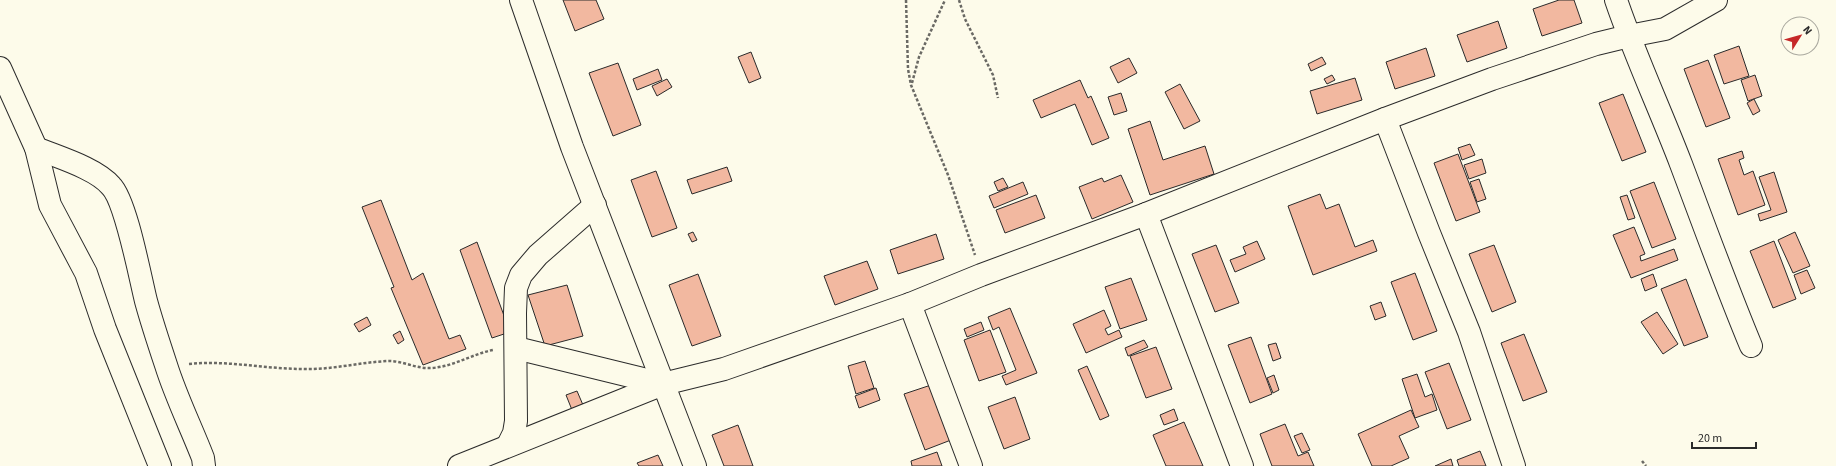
<svg xmlns="http://www.w3.org/2000/svg" width="1836" height="466" viewBox="0 0 1836 466" font-family="'Source Sans 3',sans-serif">
  <style>
    .building { fill: #f2b8a0; stroke: #2b2b2b }
    .lines { fill: none; stroke-linecap: round; stroke-linejoin: round }
    .minor-casing { stroke: #2b2b2b; stroke-width: 24 }
    .path { stroke: #6a6964; stroke-width: 2.5; stroke-dasharray: 3 2; stroke-linecap: butt }
    .minor { stroke: #fdfbea; stroke-width: 22 }
  </style>
  <rect width="100%" height="100%" fill="#fdfbea"/>
  <g class="building">
    <polygon points="563,0 596,0 604,19 575,31"/>
    <polygon points="1559,0 1574,0 1582,23 1542,36 1533,9"/>
    <polygon points="1498,21 1507,48 1467,62 1457,35"/>
    <polygon points="1739,46 1749,76 1724,84 1714,55"/>
    <polygon points="1426,48 1435,76 1395,89 1386,62"/>
    <polygon points="751,52 761,78 749,83 738,57"/>
    <polygon points="1322,57 1326,64 1311,71 1308,64"/>
    <polygon points="1129,58 1137,73 1118,83 1110,67"/>
    <polygon points="1708,60 1730,118 1706,127 1684,69"/>
    <polygon points="618,63 641,125 613,136 589,73"/>
    <polygon points="658,69 662,80 637,90 633,79"/>
    <polygon points="1332,75 1335,80 1327,84 1324,79"/>
    <polygon points="1755,75 1762,96 1748,101 1741,80"/>
    <polygon points="1355,78 1362,100 1317,114 1310,91"/>
    <polygon points="667,79 672,87 657,96 652,86"/>
    <polygon points="1080,80 1088,98 1091,96 1109,138 1092,145 1075,104 1041,118 1033,100"/>
    <polygon points="1180,84 1200,121 1184,129 1165,92"/>
    <polygon points="1121,93 1127,111 1114,115 1108,97"/>
    <polygon points="1623,94 1646,152 1622,161 1599,103"/>
    <polygon points="1754,99 1760,111 1753,115 1747,103"/>
    <polygon points="1150,121 1163,160 1205,146 1214,174 1150,195 1128,129"/>
    <polygon points="1470,144 1475,155 1462,160 1458,148"/>
    <polygon points="1742,151 1744,158 1739,160 1744,175 1753,171 1765,205 1738,215 1718,159"/>
    <polygon points="1458,154 1480,212 1456,221 1434,163"/>
    <polygon points="1482,159 1486,173 1469,179 1464,165"/>
    <polygon points="727,167 732,181 692,194 687,180"/>
    <polygon points="656,171 677,228 652,237 631,180"/>
    <polygon points="1774,172 1787,212 1760,221 1758,214 1771,210 1759,177"/>
    <polygon points="1121,175 1133,202 1092,219 1079,187 1102,178 1104,182"/>
    <polygon points="1003,178 1008,187 998,191 994,182"/>
    <polygon points="1479,179 1486,199 1477,202 1470,182"/>
    <polygon points="1023,182 1028,194 994,208 989,196"/>
    <polygon points="1654,182 1676,239 1652,248 1630,191"/>
    <polygon points="1320,194 1326,209 1339,204 1355,247 1373,240 1377,251 1313,275 1288,206"/>
    <polygon points="1036,195 1045,218 1005,233 996,210"/>
    <polygon points="1627,195 1635,218 1628,220 1620,197"/>
    <polygon points="381,200 412,280 423,273 449,339 460,335 466,349 423,365 391,288 394,287 362,207"/>
    <polygon points="1634,227 1645,254 1640,256 1641,261 1674,249 1678,260 1631,278 1613,235"/>
    <polygon points="693,232 697,240 692,242 688,234"/>
    <polygon points="1795,232 1810,266 1793,273 1778,240"/>
    <polygon points="936,234 944,259 898,274 890,250"/>
    <polygon points="1257,241 1265,259 1235,272 1230,260 1246,254 1243,247"/>
    <polygon points="1774,241 1796,299 1773,308 1750,251"/>
    <polygon points="477,242 510,332 492,338 460,250"/>
    <polygon points="1216,245 1239,303 1215,312 1192,254"/>
    <polygon points="1494,245 1516,302 1492,312 1469,254"/>
    <polygon points="867,261 878,289 835,305 824,276"/>
    <polygon points="1807,270 1815,288 1801,294 1794,275"/>
    <polygon points="1415,273 1437,331 1413,340 1391,282"/>
    <polygon points="698,274 721,336 692,346 669,285"/>
    <polygon points="1653,274 1657,286 1645,291 1641,279"/>
    <polygon points="1131,278 1147,320 1120,329 1105,287"/>
    <polygon points="1686,279 1708,337 1684,346 1661,289"/>
    <polygon points="567,285 583,336 545,346 528,295"/>
    <polygon points="1381,302 1386,316 1375,320 1370,306"/>
    <polygon points="1010,308 1037,373 1006,385 1002,376 1016,370 999,327 993,330 988,317"/>
    <polygon points="1104,310 1111,326 1105,329 1108,335 1119,330 1122,337 1086,353 1073,324"/>
    <polygon points="1657,312 1678,344 1663,354 1641,322"/>
    <polygon points="367,317 371,325 359,332 354,324"/>
    <polygon points="981,322 984,330 967,337 964,329"/>
    <polygon points="990,330 1006,372 979,381 964,340"/>
    <polygon points="400,331 404,340 398,344 393,335"/>
    <polygon points="1524,334 1547,392 1523,401 1501,343"/>
    <polygon points="1251,337 1272,394 1250,403 1228,345"/>
    <polygon points="1144,340 1148,347 1128,356 1125,348"/>
    <polygon points="1276,343 1281,358 1273,361 1268,345"/>
    <polygon points="1156,347 1172,389 1146,398 1130,356"/>
    <polygon points="865,361 874,388 856,394 848,366"/>
    <polygon points="1449,363 1471,420 1447,429 1425,372"/>
    <polygon points="1087,366 1109,416 1100,420 1078,370"/>
    <polygon points="1417,374 1425,397 1432,394 1437,410 1415,418 1402,379"/>
    <polygon points="1274,375 1279,390 1273,393 1267,378"/>
    <polygon points="931,385 951,440 925,450 904,394"/>
    <polygon points="876,388 880,400 859,408 855,396"/>
    <polygon points="577,391 583,405 572,410 566,395"/>
    <polygon points="1015,397 1030,439 1004,449 988,407"/>
    <polygon points="1174,409 1178,420 1164,425 1160,415"/>
    <polygon points="1411,410 1419,427 1399,436 1409,458 1391,466 1372,466 1358,434"/>
    <polygon points="1184,422 1203,466 1166,466 1153,435"/>
    <polygon points="1285,424 1298,456 1308,452 1314,466 1272,466 1260,434"/>
    <polygon points="738,425 753,466 724,466 712,435"/>
    <polygon points="1302,433 1310,450 1302,453 1294,436"/>
    <polygon points="1480,451 1486,466 1459,466 1457,460"/>
    <polygon points="937,452 942,466 912,466 911,461"/>
    <polygon points="658,455 663,466 639,466 637,463"/>
    <polygon points="1451,459 1453,466 1435,466"/>
  </g>
  <g class="lines">
    <g class="minor-casing">
      <g id="minor">
        <polyline points="521,0 572,147 695,466"/>
        <path d="M1616,0C1635,56 1660,109 1681,164C1704,225 1726,286 1751,346"/>
        <polyline points="0,68 36,148 50,205 86,273 105,329 160,466"/>
        <polyline points="1385,119 1429,233 1469,332 1514,466"/>
        <path d="M36,148C57,157 96,168 111,186C126,201 140,277 146,301C152,323 159,344 166,365C176,397 191,427 203,458L204,466"/>
        <polyline points="1146,214 1242,466"/>
        <polyline points="910,304 971,466"/>
        <polyline points="516,348 663,384"/>
        <polyline points="508,445 514,433 516,421 515,313 516,288 521,275 538,255 595,205"/>
        <polyline points="459,466 663,384 724,369 910,304 981,275 1146,214 1385,119 1492,79 1596,44 1629,36 1665,29 1716,0"/>
      </g>
    </g>
    <g class="path">
      <polyline points="906,0 908,69 911,85 948,175 975,255"/>
      <polyline points="959,0 965,19 993,75 998,98"/>
      <polyline points="912,83 919,57 945,0"/>
      <path d="M189,364C227,360 265,369 303,369C332,370 360,362 389,361C403,361 417,369 431,368C453,367 472,354 493,350"/>
      <polyline points="1642,461 1646,466"/>
    </g>
    <use href="#minor" class="minor"/>
  </g>
  <g transform="translate(1800 36) rotate(53)"><circle r="19" fill="#fdfbea" stroke="#a9a89e"/>
  <path d="M0-3L7 15L0 10L-7 15Z" fill="#c62828"/>
  <text y="-6" font-size="11" font-weight="bold" text-anchor="middle" fill="#2b2b2b">N</text>
  </g>
  <path d="M1692 442v6h64v-6" fill="none" stroke="#2b2b2b" stroke-width="2"/>
  <text x="1698" y="442" font-size="12" fill="#2b2b2b" stroke="#fdfbea" stroke-width="3" paint-order="stroke">20 m</text>
</svg>
